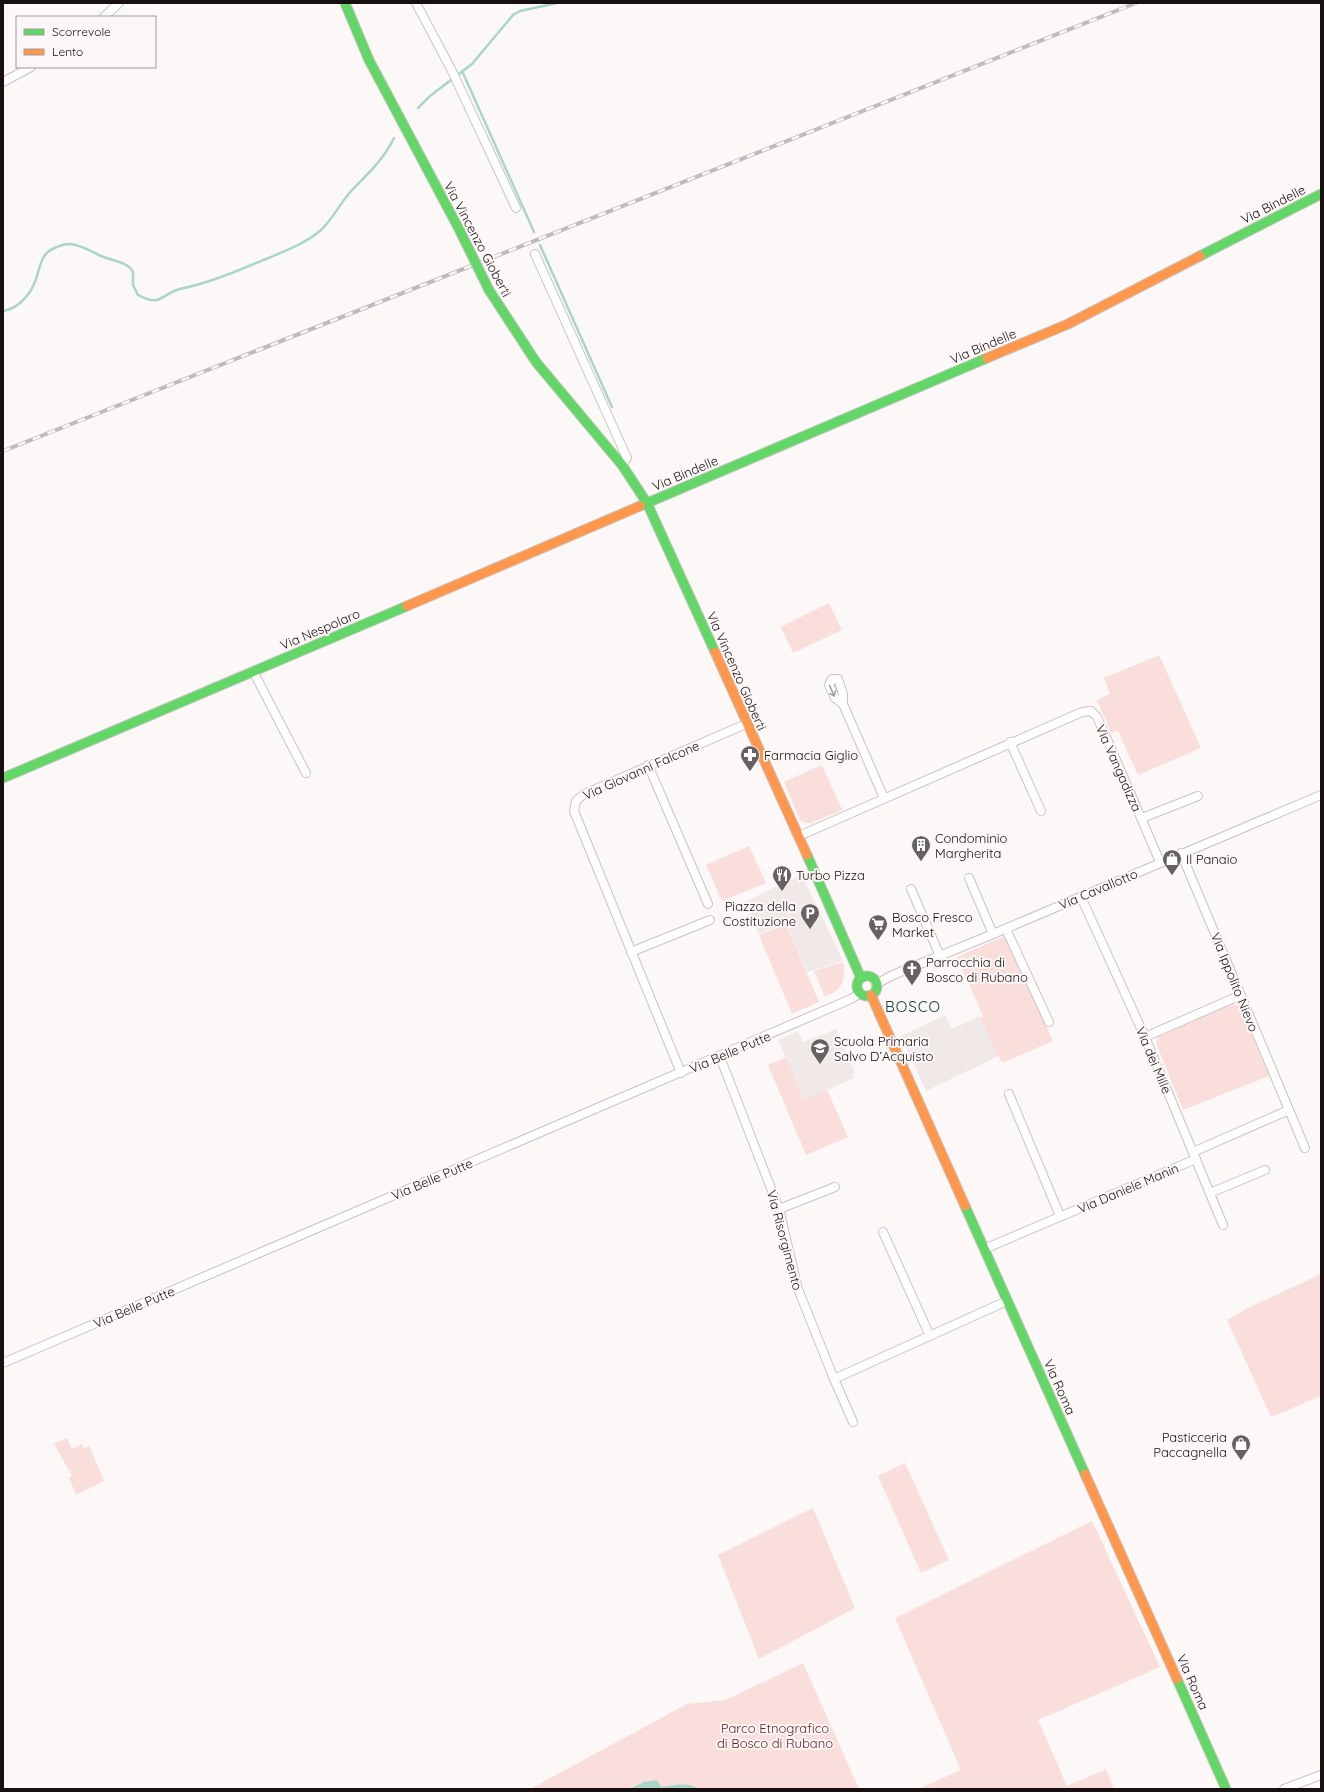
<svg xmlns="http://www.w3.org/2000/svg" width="1324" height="1792" viewBox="0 0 1324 1792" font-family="Quicksand,sans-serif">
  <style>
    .built { fill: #f1e9e8 }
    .green { fill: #f9dedc }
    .water { fill: #a9d6c8 }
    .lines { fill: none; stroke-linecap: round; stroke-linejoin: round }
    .stream { stroke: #a9d6c8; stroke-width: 2.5 }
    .street-casing { stroke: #cac4c3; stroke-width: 10 }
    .fast-casing { stroke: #cac4c3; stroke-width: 11 }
    .slow-casing { stroke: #cac4c3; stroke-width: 11 }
    .street { stroke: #fefefe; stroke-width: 8 }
    .fast { stroke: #63d668; stroke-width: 9 }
    .slow { stroke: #ff974d; stroke-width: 9 }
    .rail-casing { stroke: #bdbbbb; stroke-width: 4 }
    .rail { stroke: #fcf7f6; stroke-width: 2.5; stroke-dasharray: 8; stroke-linecap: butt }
    .fast-bridge-casing { stroke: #cac4c3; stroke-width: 11; stroke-linecap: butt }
    .fast-bridge { stroke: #63d668; stroke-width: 9 }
    .oneway { stroke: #a29f9f }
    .labels { text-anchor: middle; stroke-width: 4; stroke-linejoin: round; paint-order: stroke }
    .street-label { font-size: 13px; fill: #181010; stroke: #fcf7f6 }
    .poi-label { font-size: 13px; fill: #181010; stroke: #fcf7f6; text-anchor: start }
    .park-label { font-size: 13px; fill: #682123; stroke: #fcf7f6 }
    .quarter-label { font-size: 15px; letter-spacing: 1px; fill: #0b4438; stroke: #fcf7f6 }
  </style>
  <rect width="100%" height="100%" fill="#fbf8f7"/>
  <g class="built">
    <polygon points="802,875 843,961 807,972 786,923 759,934 744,902"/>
    <polygon points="945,1015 952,1029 979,1016 999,1056 926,1091 901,1036"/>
    <polygon points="836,1029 855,1073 853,1074 854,1078 804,1100 778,1040 798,1031 803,1042"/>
  </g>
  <g class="green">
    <polygon points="829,603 842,630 793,653 781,627"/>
    <polygon points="1159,655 1201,748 1138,775 1118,731 1111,733 1097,700 1110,694 1104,678"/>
    <polygon points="822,765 842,810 811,823 805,823 800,820 784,782"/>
    <polygon points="749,846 766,883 722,901 706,865"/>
    <polygon points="786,924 819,1002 792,1014 759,935"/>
    <polygon points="1005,936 1053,1041 1002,1063 980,1018 983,1016 957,957"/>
    <path d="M843,962C846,981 843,989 825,997L814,971Z"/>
    <polygon points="1232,1004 1240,1007 1269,1076 1183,1110 1156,1043 1158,1037"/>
    <polygon points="786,1057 804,1100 827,1090 848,1137 806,1155 768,1065"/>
    <polygon points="1321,1274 1321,1396 1271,1417 1227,1320 1248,1308"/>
    <polygon points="67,1438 72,1449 82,1444 84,1449 89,1446 104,1481 76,1495 69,1477 72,1476 54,1444"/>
    <polygon points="905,1463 949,1560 921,1573 878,1476"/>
    <polygon points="813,1508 855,1608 759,1659 718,1555"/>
    <polygon points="1092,1521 1160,1667 1038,1720 1067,1786 1106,1769 1114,1789 918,1789 961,1770 895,1618"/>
    <polygon points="803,1663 859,1789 530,1789 687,1704 726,1700"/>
  </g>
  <path class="water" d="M657,1780L661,1787C674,1786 688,1781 698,1789H629L644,1782Z"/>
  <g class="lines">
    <g class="stream">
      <polyline points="463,73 534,232"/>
      <polyline points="418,108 430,96 472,64 513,15 520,11 557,3"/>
      <polyline points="540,245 612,407"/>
      <path d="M3,311C17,309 29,296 34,284C41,268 39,253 57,247C61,245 65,244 69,244C80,244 92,252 101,256C112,261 127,261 133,272V285L138,295C162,308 162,293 180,289C212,282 237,271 266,259C285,251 304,244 320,231C333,219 340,203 352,190C368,174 384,159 394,138"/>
    </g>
    <g class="street-casing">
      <g id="street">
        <polyline points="416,3 451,69 516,208"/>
        <polyline points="104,17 119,3"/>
        <polyline points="3,82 31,67"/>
        <polyline points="535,254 627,458 622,465"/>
        <polyline points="253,671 306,773"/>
        <polyline points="843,704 835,698 829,685 832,679 838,679 843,694 843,704 884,798"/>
        <polyline points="1010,742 1041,811"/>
        <polyline points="648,765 708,904"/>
        <polyline points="1142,818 1198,796"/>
        <polyline points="799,836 1082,712 1091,711 1097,717 1103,730 1160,862"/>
        <polyline points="1181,853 1305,1148"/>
        <polyline points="969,878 993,934"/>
        <polyline points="911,889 940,956"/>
        <polyline points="1081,897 1145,1037 1223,1225"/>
        <polyline points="1006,929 1049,1022"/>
        <polyline points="631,952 710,920"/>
        <polyline points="876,984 893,975 993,934 1321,795"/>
        <polyline points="1145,1037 1241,995"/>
        <polyline points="720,1057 779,1209 798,1289 834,1379 1007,1301"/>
        <polyline points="681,1073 574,811 576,801 584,794 746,724"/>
        <polyline points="1009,1094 1060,1216"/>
        <polyline points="1193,1152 1289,1110"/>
        <polyline points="1210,1193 1265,1170"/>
        <polyline points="779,1209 835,1187"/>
        <polyline points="883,1232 930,1336"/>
        <polyline points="984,1249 1196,1159"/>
        <polyline points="3,1363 851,999 860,993"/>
        <polyline points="834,1379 853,1422"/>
        <polyline points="1284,1789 1321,1775"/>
      </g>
    </g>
    <g class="fast-casing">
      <g id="fast">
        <polyline points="345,3 369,60 459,229"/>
        <polyline points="1200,256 1321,194"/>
        <polyline points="489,290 536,362 622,465 647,503 715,652"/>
        <polyline points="640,506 987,358"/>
        <polyline points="3,778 407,606"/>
        <polyline points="807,855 861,978"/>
        <circle cx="867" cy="986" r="10"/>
        <polyline points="965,1206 1085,1474"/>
        <polyline points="1177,1679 1226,1789"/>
      </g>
    </g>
    <g class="slow-casing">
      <g id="slow">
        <polyline points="987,358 1068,324 1200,256"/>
        <polyline points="407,606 640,506"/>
        <polyline points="715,652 807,855"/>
        <polyline points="871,995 965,1206"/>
        <polyline points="1085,1474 1177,1679"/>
      </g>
    </g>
    <use href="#street" class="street"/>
    <use href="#fast" class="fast"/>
    <use href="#slow" class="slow"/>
    <g class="rail-casing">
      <polyline id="rail" points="3,451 1136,3"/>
    </g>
    <use href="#rail" class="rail"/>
    <g class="fast-bridge-casing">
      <polyline id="fast-bridge" points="459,229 489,290"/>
    </g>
    <use href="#fast-bridge" class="fast-bridge"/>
  </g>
  <defs><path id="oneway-shaft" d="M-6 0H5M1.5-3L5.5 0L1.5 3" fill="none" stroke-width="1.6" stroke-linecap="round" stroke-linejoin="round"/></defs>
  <use class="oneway" href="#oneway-shaft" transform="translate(832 691) rotate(66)"/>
  <defs>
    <g id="pharmacy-pin" transform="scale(1)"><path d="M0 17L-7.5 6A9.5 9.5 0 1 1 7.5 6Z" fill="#676161" stroke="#fcf7f6"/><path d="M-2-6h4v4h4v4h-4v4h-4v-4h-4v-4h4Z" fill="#fff"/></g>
    <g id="building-pin" transform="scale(1)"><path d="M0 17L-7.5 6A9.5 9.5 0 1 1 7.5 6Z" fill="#676161" stroke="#fcf7f6"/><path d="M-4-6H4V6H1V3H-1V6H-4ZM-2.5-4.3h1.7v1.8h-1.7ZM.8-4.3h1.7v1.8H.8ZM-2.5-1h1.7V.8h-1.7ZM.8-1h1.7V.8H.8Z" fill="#fff"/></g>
    <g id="shop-pin" transform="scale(1)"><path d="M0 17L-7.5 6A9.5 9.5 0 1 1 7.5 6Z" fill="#676161" stroke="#fcf7f6"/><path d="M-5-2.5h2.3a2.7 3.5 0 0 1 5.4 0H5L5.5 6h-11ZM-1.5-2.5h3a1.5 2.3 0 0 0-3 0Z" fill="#fff"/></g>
    <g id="restaurant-pin" transform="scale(1)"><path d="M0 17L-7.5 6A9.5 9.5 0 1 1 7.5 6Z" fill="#676161" stroke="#fcf7f6"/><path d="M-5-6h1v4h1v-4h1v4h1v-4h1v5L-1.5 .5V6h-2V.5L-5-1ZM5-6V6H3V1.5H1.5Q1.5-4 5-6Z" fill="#fff"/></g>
    <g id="parking-pin" transform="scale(1)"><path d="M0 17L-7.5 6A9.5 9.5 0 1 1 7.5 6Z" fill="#676161" stroke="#fcf7f6"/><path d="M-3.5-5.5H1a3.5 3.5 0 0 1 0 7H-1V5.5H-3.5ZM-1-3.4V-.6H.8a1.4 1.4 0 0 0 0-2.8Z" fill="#fff"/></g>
    <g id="supermarket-pin" transform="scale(1)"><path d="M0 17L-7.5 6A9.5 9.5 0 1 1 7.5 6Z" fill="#676161" stroke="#fcf7f6"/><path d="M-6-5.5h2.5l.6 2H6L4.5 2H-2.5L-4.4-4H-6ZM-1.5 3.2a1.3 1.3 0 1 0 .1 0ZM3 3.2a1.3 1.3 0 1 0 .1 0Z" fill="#fff"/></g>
    <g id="church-pin" transform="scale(1)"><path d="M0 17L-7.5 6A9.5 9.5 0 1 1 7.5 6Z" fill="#676161" stroke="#fcf7f6"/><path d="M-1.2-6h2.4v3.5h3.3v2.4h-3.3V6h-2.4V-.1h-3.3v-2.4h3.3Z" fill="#fff"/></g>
    <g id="school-pin" transform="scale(1)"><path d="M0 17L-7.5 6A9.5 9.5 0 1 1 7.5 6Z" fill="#676161" stroke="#fcf7f6"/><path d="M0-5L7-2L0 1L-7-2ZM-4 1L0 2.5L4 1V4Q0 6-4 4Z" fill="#fff"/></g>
  </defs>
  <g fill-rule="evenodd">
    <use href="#pharmacy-pin" x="750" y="755"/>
    <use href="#building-pin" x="921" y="845"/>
    <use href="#shop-pin" x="1172" y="859"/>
    <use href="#restaurant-pin" x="782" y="875"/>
    <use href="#parking-pin" x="810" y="913"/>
    <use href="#supermarket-pin" x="878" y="924"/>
    <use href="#church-pin" x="912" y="969"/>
    <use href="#school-pin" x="820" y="1048"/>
    <use href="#shop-pin" x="1241" y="1444"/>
  </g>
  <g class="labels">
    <g class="street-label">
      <text transform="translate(1273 204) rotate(-27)" y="5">Via Bindelle</text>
      <text transform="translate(478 239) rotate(62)" y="5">Via Vincenzo Gioberti</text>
      <text transform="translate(983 346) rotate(-23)" y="5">Via Bindelle</text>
      <text transform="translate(685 473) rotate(-23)" y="5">Via Bindelle</text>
      <text transform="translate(320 629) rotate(-23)" y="5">Via Nespolaro</text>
      <text transform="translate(737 671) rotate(66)" y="5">Via Vincenzo Gioberti</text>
      <text transform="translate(1119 768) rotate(66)" y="5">Via Vangadizza</text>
      <text transform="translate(641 770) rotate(-24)" y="5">Via Giovanni Falcone</text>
      <text transform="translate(1098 889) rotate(-23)" y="5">Via Cavallotto</text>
      <text transform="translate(1235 982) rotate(68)" y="5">Via Ippolito Nievo</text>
      <text transform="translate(730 1052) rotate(-23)" y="5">Via Belle Putte</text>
      <text transform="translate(1154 1060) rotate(67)" y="5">Via dei Mille</text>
      <text transform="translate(432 1179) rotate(-23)" y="5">Via Belle Putte</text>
      <text transform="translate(1128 1188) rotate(-23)" y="5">Via Daniele Manin</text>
      <text transform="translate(785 1240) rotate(75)" y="5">Via Risorgimento</text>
      <text transform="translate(134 1307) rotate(-23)" y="5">Via Belle Putte</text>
      <text transform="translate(1060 1387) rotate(66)" y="5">Via Roma</text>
      <text transform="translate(1193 1682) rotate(66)" y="5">Via Roma</text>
    </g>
    <g class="poi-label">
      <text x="764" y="760">Farmacia Giglio</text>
      <text x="935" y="843">Condominio<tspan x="935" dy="15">Margherita</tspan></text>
      <text x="1186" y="864">Il Panaio</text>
      <text x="796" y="880">Turbo Pizza</text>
      <text x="796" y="911" text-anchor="end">Piazza della<tspan x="796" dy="15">Costituzione</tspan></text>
      <text x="892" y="922">Bosco Fresco<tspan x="892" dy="15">Market</tspan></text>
      <text x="926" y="967">Parrocchia di<tspan x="926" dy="15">Bosco di Rubano</tspan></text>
      <text x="834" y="1046">Scuola Primaria<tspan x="834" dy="15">Salvo D’Acquisto</tspan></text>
      <text x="1227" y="1442" text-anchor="end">Pasticceria<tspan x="1227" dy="15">Paccagnella</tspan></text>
    </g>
    <g class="park-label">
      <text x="775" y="1733">Parco Etnografico<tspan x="775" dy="15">di Bosco di Rubano</tspan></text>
    </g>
    <g class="quarter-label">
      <text x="913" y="1012">BOSCO</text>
    </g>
  </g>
  <rect width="1324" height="1792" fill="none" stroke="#181010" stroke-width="8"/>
  <rect x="16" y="16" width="140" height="52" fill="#fcf7f6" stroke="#a19b9a"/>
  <rect x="24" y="29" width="20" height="6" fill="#63d668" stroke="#a19b9a"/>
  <text x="52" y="36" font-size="12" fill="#181010">Scorrevole</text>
  <rect x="24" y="49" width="20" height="6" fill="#ff974d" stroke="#a19b9a"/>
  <text x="52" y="56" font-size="12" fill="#181010">Lento</text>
</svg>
